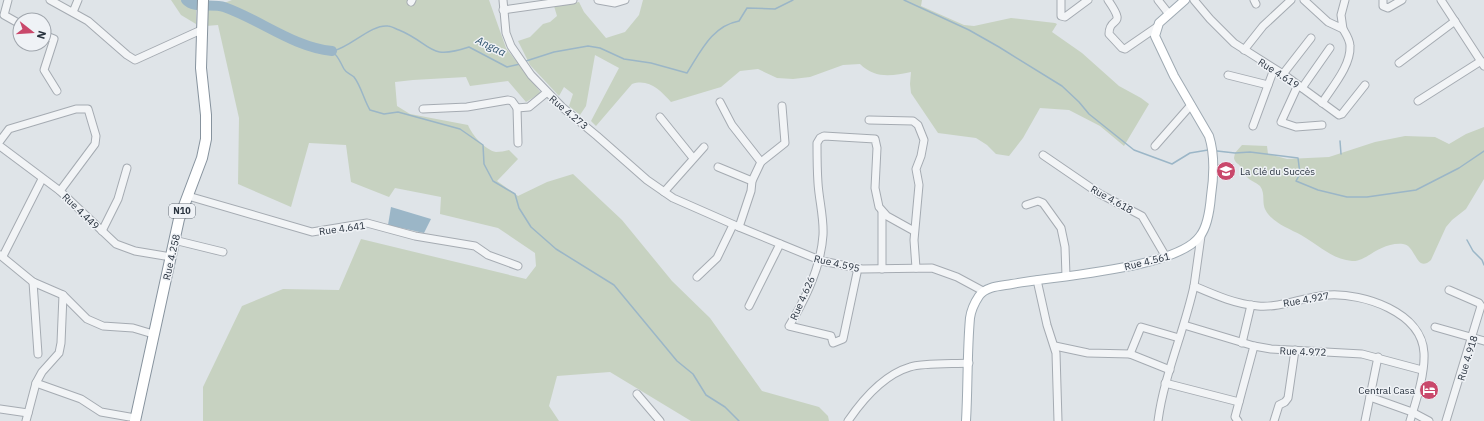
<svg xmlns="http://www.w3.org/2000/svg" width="1484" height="421" viewBox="0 0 1484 421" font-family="'IBM Plex Sans',sans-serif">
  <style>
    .green { fill: #c7d2c1 }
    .water { fill: #9bb6c7 }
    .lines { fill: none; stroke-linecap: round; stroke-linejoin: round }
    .stream { stroke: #9bb6c7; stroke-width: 1.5 }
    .river { stroke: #9bb6c7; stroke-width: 10 }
    .minor-casing { stroke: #a5abb2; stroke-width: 9 }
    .major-casing { stroke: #9faab3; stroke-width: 10 }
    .highway-casing { stroke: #87939e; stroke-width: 12 }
    .minor { stroke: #f2f4f6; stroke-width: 7 }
    .major { stroke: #fff; stroke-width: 8 }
    .highway { stroke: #fff; stroke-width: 10 }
    .labels { text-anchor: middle; stroke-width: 3; stroke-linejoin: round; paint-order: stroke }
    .shield { fill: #eff2f6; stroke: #646c76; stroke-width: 1 }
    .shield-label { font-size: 9px; font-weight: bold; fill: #29333f }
    .street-label { font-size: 10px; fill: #29333f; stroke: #eff2f6 }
    .poi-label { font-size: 10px; fill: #29333f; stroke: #eff2f6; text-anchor: start }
    .water-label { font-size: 11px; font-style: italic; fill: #345771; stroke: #eff2f6 }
  </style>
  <rect width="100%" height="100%" fill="#dfe4e8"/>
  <g class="green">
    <polygon points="171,0 196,0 196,24 181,15"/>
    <path d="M232,0H489L506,48L541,93L526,102L508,81L470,86L466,77L413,80L395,82L397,106L410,114L468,125C472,135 485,150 496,152C500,152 505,151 509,150L518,159L497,181L518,196L547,182L573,174L622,220L672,281L710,318L762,391L819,407L828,416L829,421H691L610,372L557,376L549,406L559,421H203V387L242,306L283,289L339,290L361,239L526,279L536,266L535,253L498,228L440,214L441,197L395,188L389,197L351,182L346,145L309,143L291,207L238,184L239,118L218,25L206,26L208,2L224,3Z"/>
    <path d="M643,0H922L921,6L964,25L974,26L1011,18L1055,23L1057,24L1052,32L1082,53L1119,86L1141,98L1149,104L1124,146L1100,126L1069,110L1040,108L1023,138L1009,156L996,154L987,145L976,138L938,133L911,93L910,84L911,72C892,76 875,79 860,64L843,65L810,77L793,79L777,78L758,69L740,71L721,87L671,102C661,91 649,78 632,84L596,126L591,121L619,68L595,55L586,106L580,115L569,106L573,94L564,87L559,96L530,65L518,41L530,37L543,24L550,22L557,16L554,6L579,2L584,12L606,38L625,32L639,15Z"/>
    <path d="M1484,127V179L1466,209L1452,220L1446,227L1431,260C1416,274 1416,245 1403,244C1379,242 1367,262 1352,261C1331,259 1319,245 1301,235C1290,229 1273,223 1266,211C1261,203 1266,194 1260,186C1256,182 1250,181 1247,177C1244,175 1243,170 1241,167C1238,163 1235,163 1234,158L1235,153L1242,145L1267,146L1268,154L1287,159L1329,157L1375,142L1405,136L1435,137L1449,144L1466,134Z"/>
  </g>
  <polygon class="water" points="391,207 431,219 424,233 388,225"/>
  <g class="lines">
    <g class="stream">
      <polyline points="904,0 969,30 999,47 1062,86 1079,102 1089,114 1134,150 1172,164 1190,153 1208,150"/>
      <path d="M332,51C339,57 340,62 344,69C346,73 351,74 354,77C361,86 364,100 370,110L384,114L398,112L460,129L483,145L484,164L493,181L515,194L519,208L531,227L556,249L614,285L677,361L693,374L706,395L725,407L739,421"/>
      <path d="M333,51C351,47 371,24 388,26C391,26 396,29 399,30C433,44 427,61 469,47L507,67L520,64"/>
      <path d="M526,61L554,52L588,46L600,48L624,59L651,63L687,73C701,51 712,26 739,21L747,8L775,9L793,0"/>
      <polyline points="1340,141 1341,154"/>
      <polyline points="1217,151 1235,153 1250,152 1298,158 1300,174 1296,181 1318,190 1347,197 1367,197 1416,190 1459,168 1484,151"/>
      <polyline points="1467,240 1473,251 1482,260 1484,265"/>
    </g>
    <path class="river" d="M186,0C193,9 214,3 224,7C261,20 293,47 332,51"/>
    <g class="minor-casing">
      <g id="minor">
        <polyline points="8,0 4,15 20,24"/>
        <polyline points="50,0 88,21 127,55 135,60 201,30"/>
        <polyline points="503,0 506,33 511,46 531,75 562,107 597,136 647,180 673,198 739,227 822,261 862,269 932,268 957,277 983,291"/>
        <polyline points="598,0 615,3 625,0"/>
        <polyline points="1061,0 1061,16 1065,17 1088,0"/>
        <path d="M1108,0C1128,29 1109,15 1109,34L1122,48L1125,49L1157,27"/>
        <polyline points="1158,0 1169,14"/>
        <polyline points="1194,0 1210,19 1234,43 1283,74 1339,115 1342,114 1365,85"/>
        <polyline points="1254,0 1256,4"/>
        <polyline points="1304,0 1328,22 1343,29 1341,15 1345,0"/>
        <polyline points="1383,0 1383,6 1388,8 1402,0"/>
        <polyline points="1441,0 1484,66"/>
        <polyline points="411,2 412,0"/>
        <polyline points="503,10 573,0"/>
        <polyline points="73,12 78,0"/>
        <polyline points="44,35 54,39 44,70 57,91"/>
        <polyline points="1244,50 1263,26 1291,0"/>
        <polyline points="1399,63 1455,21"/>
        <polyline points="1283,74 1311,38"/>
        <polyline points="1228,75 1268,85"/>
        <polyline points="1298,85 1281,122 1296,127 1322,125"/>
        <polyline points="1302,88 1330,48"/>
        <polyline points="1418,101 1481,61"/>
        <polyline points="720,102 732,125 761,162"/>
        <path d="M1322,103C1332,87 1351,66 1350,46C1350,40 1346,34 1343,29"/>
        <polyline points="517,108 518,143"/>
        <polyline points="423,109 467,107 508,100 512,101 517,108 529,107 546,93"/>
        <polyline points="660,117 693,158"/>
        <polyline points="869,120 913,121 918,125 924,140 921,156 916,169 919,185 914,240 916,268"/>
        <polyline points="1253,126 1274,69"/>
        <polyline points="0,141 9,129 76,109 88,109 96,136 95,144 60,191"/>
        <polyline points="0,146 60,191 116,244 135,251 171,257"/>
        <polyline points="1155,146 1191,105"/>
        <polyline points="1043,155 1100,194 1142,216 1166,257"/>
        <polyline points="718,167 752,181"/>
        <polyline points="664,192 704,147"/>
        <polyline points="188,196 312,232 367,223 415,236 475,246 488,255 518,266"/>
        <polyline points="1026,205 1038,201 1043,203 1061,228 1065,247 1066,276"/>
        <polyline points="739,227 751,191 752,181 761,162 785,143 782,106"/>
        <polyline points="102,231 118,199 127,168"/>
        <path d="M1201,236L1194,286C1215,295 1235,304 1258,306C1282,308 1305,296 1329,295C1363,293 1422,312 1424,353C1425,375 1416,401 1410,421"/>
        <polyline points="174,240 223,252"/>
        <polyline points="0,255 33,282 63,295 87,319 103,326 133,328 153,334"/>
        <polyline points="3,256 42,179"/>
        <path d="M858,268L843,339L833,343L831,336L789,326C805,300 821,266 823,235C824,218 819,200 818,183C817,169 817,156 817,143L820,138L824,136L875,139L877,148L875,188L879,207L887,216L914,231"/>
        <polyline points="882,269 882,212"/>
        <polyline points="697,277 717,258 733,225"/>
        <polyline points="1037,280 1047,325 1056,353 1058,421"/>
        <polyline points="33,282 38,354"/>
        <polyline points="749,306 780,244"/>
        <polyline points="1184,325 1254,346 1271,349 1362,354 1422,370"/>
        <polyline points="1435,327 1484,341"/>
        <polyline points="1242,343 1251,305"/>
        <polyline points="1055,346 1088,353 1130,354 1170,370"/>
        <polyline points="1130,354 1141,327 1179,338"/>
        <polyline points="36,383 81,399 101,412 135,418"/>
        <polyline points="1165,383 1239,402"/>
        <polyline points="637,394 660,421"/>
        <polyline points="1370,397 1412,412 1429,421"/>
        <polyline points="0,409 28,413"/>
        <polyline points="26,421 36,383 42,372 59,353 61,343 63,295"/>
        <path d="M848,421C863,399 883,375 910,367C922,363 954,364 969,363"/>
        <path d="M1158,421C1164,375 1184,332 1194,286"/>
        <polyline points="1238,421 1235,417 1254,346"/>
        <polyline points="1274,421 1279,405 1285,402 1288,398 1295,350"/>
        <polyline points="1365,421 1378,357"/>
        <polyline points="1446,421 1481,306 1479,303 1449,290"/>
      </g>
    </g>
    <g class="major-casing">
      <path id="major" d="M966,421C968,387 967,352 970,318C971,311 975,302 979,296C986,286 1001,286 1012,284C1053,276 1177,269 1200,236C1208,226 1210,208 1211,196C1214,176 1215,155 1209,136L1174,76L1155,36L1159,23L1185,0"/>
    </g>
    <g class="highway-casing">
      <polyline id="highway" points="135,421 179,219 202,158 206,139 206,115 201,68 203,0"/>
    </g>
    <use href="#minor" class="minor"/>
    <use href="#major" class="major"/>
    <use href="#highway" class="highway"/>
  </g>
  <defs>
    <g id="school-disc" transform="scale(1)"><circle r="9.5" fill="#c9486b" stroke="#eff2f6"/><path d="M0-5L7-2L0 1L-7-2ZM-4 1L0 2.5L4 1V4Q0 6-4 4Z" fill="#fff"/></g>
    <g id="hotel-disc" transform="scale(1)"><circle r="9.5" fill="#c9486b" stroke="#eff2f6"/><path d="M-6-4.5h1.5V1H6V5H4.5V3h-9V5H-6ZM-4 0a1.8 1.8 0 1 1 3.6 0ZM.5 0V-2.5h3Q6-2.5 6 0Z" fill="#fff"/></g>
  </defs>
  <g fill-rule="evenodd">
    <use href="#school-disc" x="1226" y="171"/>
    <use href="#hotel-disc" x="1429" y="390"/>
  </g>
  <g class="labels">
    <rect class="shield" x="169" y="204" width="26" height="14" rx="3"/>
    <g class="shield-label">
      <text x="182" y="214">N10</text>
    </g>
    <g class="street-label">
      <text transform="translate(1279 73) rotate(33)" y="4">Rue 4.619</text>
      <text transform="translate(569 112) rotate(40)" y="4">Rue 4.273</text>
      <text transform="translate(1112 199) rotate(29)" y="4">Rue 4.618</text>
      <text transform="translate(81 211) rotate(44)" y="4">Rue 4.449</text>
      <text transform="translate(342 228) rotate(-8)" y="4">Rue 4.641</text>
      <text transform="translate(171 257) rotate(-77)" y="4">Rue 4.258</text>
      <text transform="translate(1147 261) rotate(-14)" y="4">Rue 4.561</text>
      <text transform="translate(837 263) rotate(13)" y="4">Rue 4.595</text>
      <text transform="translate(802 298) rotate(-66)" y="4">Rue 4.626</text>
      <text transform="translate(1306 299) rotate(-10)" y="4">Rue 4.927</text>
      <text transform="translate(1303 351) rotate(2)" y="4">Rue 4.972</text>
      <text transform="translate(1467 358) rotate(-73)" y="4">Rue 4.918</text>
    </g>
    <g class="poi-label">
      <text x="1240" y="175">La Clé du Succès</text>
      <text x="1415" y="394" text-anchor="end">Central Casa</text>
    </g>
    <g class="water-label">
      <text transform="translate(491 46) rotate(26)" y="4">Angaa</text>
    </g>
  </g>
  <g transform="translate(32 32) rotate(107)"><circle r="19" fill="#eff2f6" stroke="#a0a6ad"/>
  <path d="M0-3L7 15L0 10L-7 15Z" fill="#c9486b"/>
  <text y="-6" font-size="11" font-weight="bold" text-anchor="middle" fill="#29333f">N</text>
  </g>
</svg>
